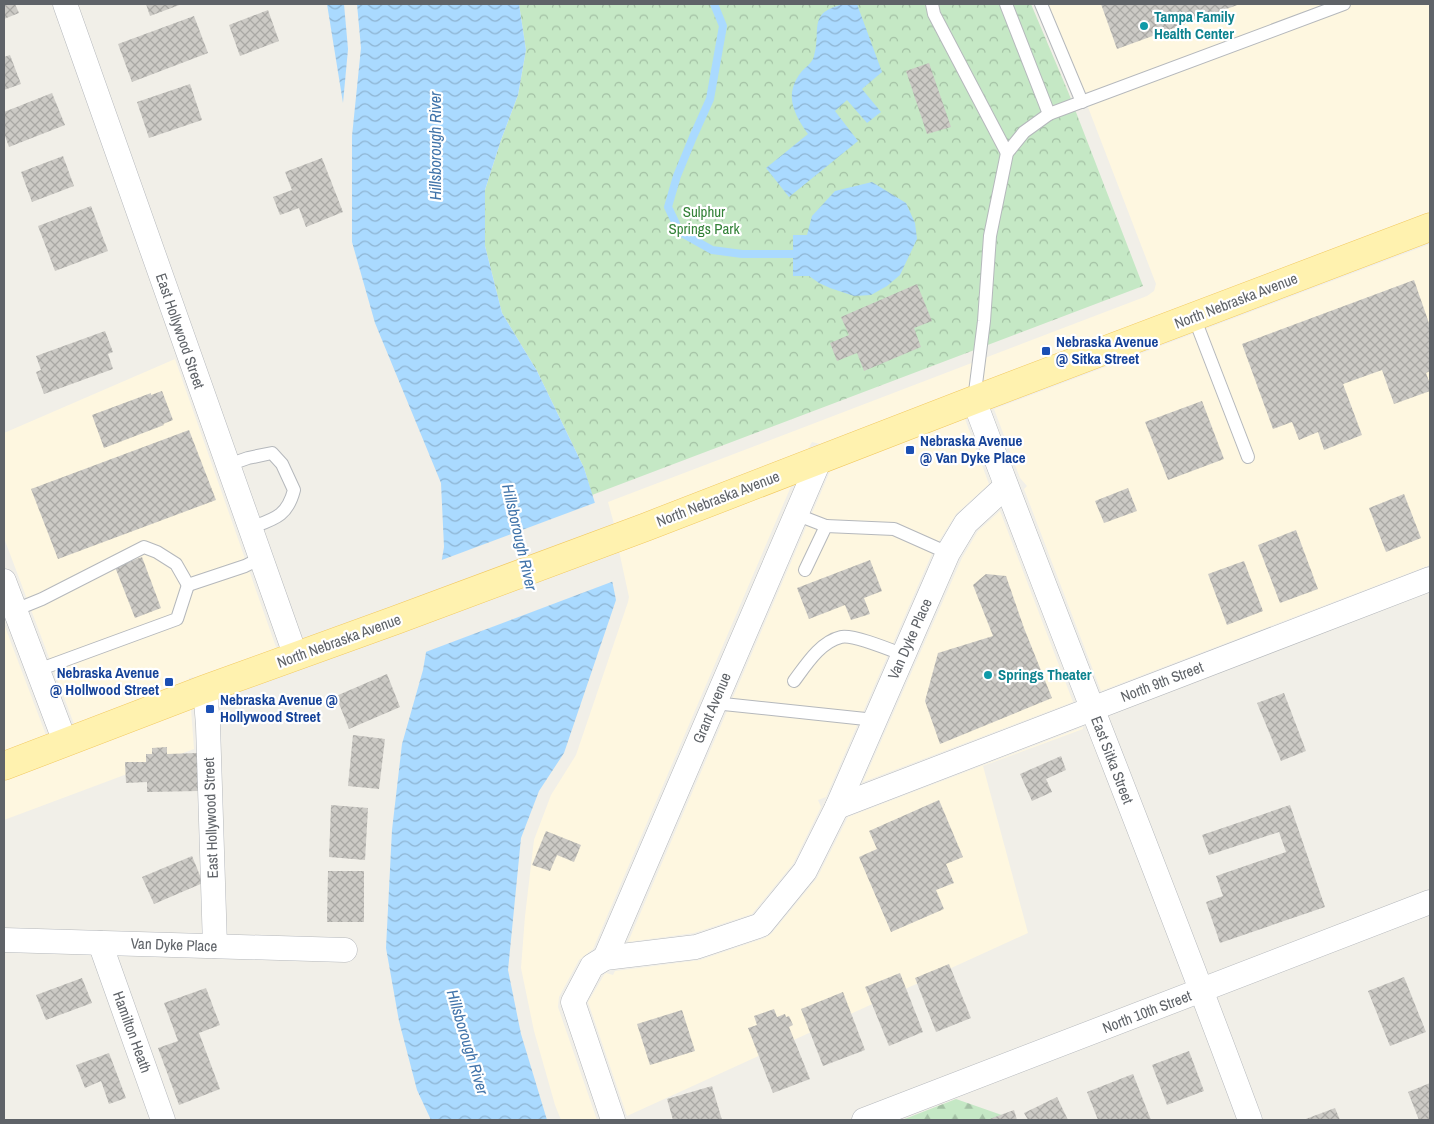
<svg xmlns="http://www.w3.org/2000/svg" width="1434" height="1124" viewBox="0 0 1434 1124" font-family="'Archivo Narrow',sans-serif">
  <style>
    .commercial { fill: #fef7e0 }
    .forest { fill: url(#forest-firs) }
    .park { fill: url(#park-crowns) }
    .water { fill: url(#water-waves) }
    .pier { fill: #f1efe8 }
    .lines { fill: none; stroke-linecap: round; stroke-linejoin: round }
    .stream { stroke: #aadaff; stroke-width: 8 }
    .building { fill: url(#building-cross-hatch) }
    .lane-casing { stroke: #b5b8bc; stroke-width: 14 }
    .street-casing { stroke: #b5b8bc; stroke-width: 25 }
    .primary-casing { stroke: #f2c960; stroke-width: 29 }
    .lane { stroke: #fff; stroke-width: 12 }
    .street { stroke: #fff; stroke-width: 24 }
    .primary { stroke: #fff2af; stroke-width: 28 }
    .culture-dot { fill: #0f9aa8; stroke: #fff; stroke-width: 2 }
    .transit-dot { fill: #1a4fb4; stroke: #fff; stroke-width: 2 }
    .labels { text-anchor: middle; stroke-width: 4.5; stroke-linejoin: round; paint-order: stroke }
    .culture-label { font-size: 15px; font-weight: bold; fill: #0d838f; stroke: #fff; text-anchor: start }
    .park-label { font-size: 15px; fill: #348238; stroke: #fff }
    .street-label { font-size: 15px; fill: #5f6368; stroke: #fff }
    .transit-label { font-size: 15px; font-weight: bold; fill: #164399; stroke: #fff; text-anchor: start }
    .water-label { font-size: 16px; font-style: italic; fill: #4174aa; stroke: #fff }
  </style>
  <defs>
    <pattern id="forest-firs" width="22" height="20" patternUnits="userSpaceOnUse" patternTransform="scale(1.25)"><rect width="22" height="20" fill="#c5e8c5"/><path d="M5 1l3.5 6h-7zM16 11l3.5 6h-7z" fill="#a3c0a4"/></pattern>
    <pattern id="park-crowns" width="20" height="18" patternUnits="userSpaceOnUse" patternTransform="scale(1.25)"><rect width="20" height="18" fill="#c5e8c5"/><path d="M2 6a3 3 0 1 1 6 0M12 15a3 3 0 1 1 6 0" fill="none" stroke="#a3c0a4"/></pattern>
    <pattern id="water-waves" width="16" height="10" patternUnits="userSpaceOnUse" patternTransform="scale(1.25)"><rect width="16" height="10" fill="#aadaff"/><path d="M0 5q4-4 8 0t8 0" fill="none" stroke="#8eb4d2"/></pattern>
    <pattern id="building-cross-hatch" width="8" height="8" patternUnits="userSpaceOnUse" patternTransform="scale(1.25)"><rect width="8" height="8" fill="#cccac5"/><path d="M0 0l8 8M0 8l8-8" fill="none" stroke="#a9a8a4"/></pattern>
  </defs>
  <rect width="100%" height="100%" fill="#f1efe8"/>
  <g class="commercial">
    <polygon points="1045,4 1430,4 1430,213 820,444 812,442 808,449 614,524 608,502 1147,296 1154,291 1156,284 1081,89"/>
    <polygon points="1430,244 1430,565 1101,691 1024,489 1027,486 1020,478 994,409"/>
    <polygon points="175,359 277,650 202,676 189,678 189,681 74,724 4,538 4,433"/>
    <polygon points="965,419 989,484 956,514 934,549 826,797 818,800 821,807 793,864 752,914 694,933 628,942 831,469"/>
    <polygon points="792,484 593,949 579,960 559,997 558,1007 597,1120 561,1120 555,1105 534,1031 521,968 525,916 534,840 551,795 576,755 628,602 629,597 619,551"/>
    <polygon points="1000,511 1073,702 863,782 962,558 978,531"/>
    <polygon points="4,624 46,735 4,751"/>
    <polygon points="191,709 194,749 4,820 4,781"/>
    <polygon points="1083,727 1083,729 983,766 1028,933 627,1116 588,1002 604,975 606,973 613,975 615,971 700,960 765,938 772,933 817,878 848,817"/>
  </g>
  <polygon class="forest" points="956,1099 1016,1120 902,1120"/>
  <polygon class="park" points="519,4 1031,4 1069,94 1143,286 592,495 584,468 537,371 502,313 485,246 485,190 501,140 518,95 526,50"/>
  <g class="water">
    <polygon points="327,4 344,4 348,49 343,103"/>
    <polygon points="357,4 519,4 526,50 518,95 501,140 485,190 485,246 502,313 537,371 584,468 599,516 616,600 564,753 539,791 521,838 508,970 521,1034 547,1120 431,1120 417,1090 399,1021 386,948 392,830 402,744 423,670 444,547 441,483 375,323 352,242 352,136 361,48"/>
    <path d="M845,4H857L882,72L862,89L881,112L867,123L847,100L835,111L858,141L789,197L766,168L808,134C794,114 783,94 802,71C807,66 812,63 814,56C822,30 806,12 845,4Z"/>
    <polygon points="872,182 906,203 915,223 917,239 900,275 887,286 871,295 854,296 830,288 819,283 809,276 793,276 793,235 807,235 812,216 835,191"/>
  </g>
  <polygon class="pier" points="597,502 614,581 423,653 439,561"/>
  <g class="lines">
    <polyline class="stream" points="714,4 723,26 710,99 693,137 677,176 668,207 680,232 712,250 742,254 793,254"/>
  </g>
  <g class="building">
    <polygon points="4,4 15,4 19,13 4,19"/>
    <polygon points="146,4 182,4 150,16"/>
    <polygon points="1101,4 1240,4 1117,49"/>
    <polygon points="268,10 279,41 240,56 229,25"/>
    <polygon points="194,16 208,53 132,82 118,44"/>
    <polygon points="10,55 21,84 4,90 4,57"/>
    <polygon points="929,63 951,127 927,134 906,71"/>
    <polygon points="190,84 202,120 149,138 137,102"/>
    <polygon points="52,93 65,125 9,147 4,133 4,112"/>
    <polygon points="63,156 74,186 32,202 21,172"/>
    <polygon points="322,158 343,212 306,227 299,208 280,215 273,197 292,190 285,172"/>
    <polygon points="91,206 108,251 55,271 38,226"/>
    <polygon points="1414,280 1430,326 1430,371 1426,373 1430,384 1430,391 1394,404 1382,370 1343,384 1362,435 1324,450 1318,432 1299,440 1292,422 1273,429 1242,344"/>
    <polygon points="917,284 932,321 914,328 921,347 864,371 857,353 837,361 830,343 849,335 841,317"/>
    <polygon points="105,331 113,352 108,354 113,369 44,394 36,372 41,370 36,356"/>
    <polygon points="162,391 173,420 163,424 164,425 104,448 92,415 151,393 151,395"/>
    <polygon points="1202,401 1224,459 1168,480 1145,422"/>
    <polygon points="189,430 216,500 58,559 31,489"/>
    <polygon points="1128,488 1137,511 1104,523 1095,501"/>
    <polygon points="1404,494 1421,538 1386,552 1369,508"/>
    <polygon points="1296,530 1318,589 1280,603 1258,545"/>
    <polygon points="142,557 161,608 135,618 115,567"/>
    <polygon points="870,560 882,591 864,598 870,614 851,620 845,605 809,619 797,588"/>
    <polygon points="1244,561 1263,611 1227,625 1208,574"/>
    <polygon points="986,574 1006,576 1024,628 1052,698 940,744 925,701 938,653 993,636 973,585"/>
    <polygon points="387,674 400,707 349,729 336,696"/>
    <polygon points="1284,693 1306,751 1281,761 1257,703"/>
    <polygon points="353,735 385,739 379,789 348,786"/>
    <polygon points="167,747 167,754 198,753 199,791 147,792 147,782 126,783 125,762 146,762 146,754 152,754 152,748"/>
    <polygon points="1061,756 1066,770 1046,779 1052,792 1032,801 1020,774"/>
    <polygon points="939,800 963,857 946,864 954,883 936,890 944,909 891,932 859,857 877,849 869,831"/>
    <polygon points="331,805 368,808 365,860 329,857"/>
    <polygon points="1290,805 1325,907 1220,943 1206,902 1223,896 1216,876 1286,852 1279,832 1209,855 1202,835"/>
    <polygon points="546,831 581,845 574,862 557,855 550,871 532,865"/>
    <polygon points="192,856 203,883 154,904 142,877"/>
    <polygon points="328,871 364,871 364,922 327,922"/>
    <polygon points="949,964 971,1018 936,1032 915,978"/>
    <polygon points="900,973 923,1032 889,1046 865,987"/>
    <polygon points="1404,977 1426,1032 1390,1046 1368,991"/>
    <polygon points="82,978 92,1003 46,1020 36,995"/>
    <polygon points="206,988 220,1025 199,1033 220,1089 179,1105 158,1048 178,1041 164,1003"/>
    <polygon points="843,992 865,1050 823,1066 801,1009"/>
    <polygon points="774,1009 777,1017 785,1014 786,1017 789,1016 793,1025 789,1027 810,1079 773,1093 748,1028 757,1025 754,1016"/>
    <polygon points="682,1010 695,1051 650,1065 637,1024"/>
    <polygon points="1189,1051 1204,1091 1167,1105 1152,1065"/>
    <polygon points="109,1053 126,1098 109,1104 101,1081 85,1088 76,1065"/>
    <polygon points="1133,1074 1151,1120 1098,1120 1087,1092"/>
    <polygon points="1430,1083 1430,1120 1419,1120 1408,1092"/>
    <polygon points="712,1086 722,1120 673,1120 667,1099"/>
    <polygon points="1057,1097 1068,1120 1028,1120 1024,1113"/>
    <polygon points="1335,1108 1340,1120 1303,1120"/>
    <polygon points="1014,1110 1017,1120 987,1120"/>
  </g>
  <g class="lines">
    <g class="lane-casing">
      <g id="lane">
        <polyline points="932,4 934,14 1007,153"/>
        <polyline points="1006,4 1049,114"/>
        <polyline points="1041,4 1082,102"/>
        <polyline points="1194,317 1248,457"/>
        <polyline points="974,400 984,321 990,236 1007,153 1024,132 1049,114 1344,4"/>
        <path d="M228,465L248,458L272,453L282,464L294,490C287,517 274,519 250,528"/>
        <polyline points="795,514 826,526"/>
        <polyline points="805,570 826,526 894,529 948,553"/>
        <polyline points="15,610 42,599 144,547 157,552 176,564 188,585 245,566 261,558"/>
        <polyline points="38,670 177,619 188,585"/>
        <path d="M794,681C806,665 820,642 841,637C852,634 891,650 904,655"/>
        <polyline points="714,703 875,720"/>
      </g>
    </g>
    <g class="street-casing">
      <g id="street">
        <polyline points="65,4 296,657"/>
        <path d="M974,400C1064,641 1161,879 1250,1120"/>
        <polyline points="4,581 65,742"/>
        <polyline points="205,689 208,725 215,946"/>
        <polyline points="837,807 1430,579"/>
        <polyline points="4,940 345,950"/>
        <polyline points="100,943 163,1120"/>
        <polyline points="605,958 820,459"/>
        <polyline points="613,1120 573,1002 592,966 605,958 696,947 761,925 805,871 837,807 948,553 966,523 1006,486"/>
        <polyline points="864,1120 1430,902"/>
      </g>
    </g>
    <g class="primary-casing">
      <polyline id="primary" points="4,766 205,689 396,620 646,527 974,400 1430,227"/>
    </g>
    <use href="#lane" class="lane"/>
    <use href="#street" class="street"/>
    <use href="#primary" class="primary"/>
  </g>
  <g class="culture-dot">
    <circle cx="1144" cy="26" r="5"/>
    <circle cx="988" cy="675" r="5"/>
  </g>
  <g class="transit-dot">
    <rect x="1041" y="346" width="10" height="10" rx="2.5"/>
    <rect x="905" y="445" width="10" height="10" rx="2.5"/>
    <rect x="164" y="677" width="10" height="10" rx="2.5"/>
    <rect x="205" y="704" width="10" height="10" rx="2.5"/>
  </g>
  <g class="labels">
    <g class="culture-label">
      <text x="1154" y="22">Tampa Family<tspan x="1154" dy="17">Health Center</tspan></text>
      <text x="998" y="680">Springs Theater</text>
    </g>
    <g class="park-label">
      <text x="704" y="217">Sulphur<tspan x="704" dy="17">Springs Park</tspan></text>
    </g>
    <g class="street-label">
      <text transform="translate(1236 301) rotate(-21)" y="5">North Nebraska Avenue</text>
      <text transform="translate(180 331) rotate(71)" y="5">East Hollywood Street</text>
      <text transform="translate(718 499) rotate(-21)" y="5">North Nebraska Avenue</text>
      <text transform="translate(910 639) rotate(-66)" y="5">Van Dyke Place</text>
      <text transform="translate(339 641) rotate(-20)" y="5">North Nebraska Avenue</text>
      <text transform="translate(1162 682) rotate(-21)" y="5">North 9th Street</text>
      <text transform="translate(712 708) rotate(-67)" y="5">Grant Avenue</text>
      <text transform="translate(1112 760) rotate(69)" y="5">East Sitka Street</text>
      <text transform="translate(211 818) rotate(-92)" y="5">East Hollywood Street</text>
      <text transform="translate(174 945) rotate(2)" y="5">Van Dyke Place</text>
      <text transform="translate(1147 1012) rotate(-21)" y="5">North 10th Street</text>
      <text transform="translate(132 1032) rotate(70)" y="5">Hamilton Heath</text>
    </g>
    <g class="transit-label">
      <text x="1056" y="347">Nebraska Avenue<tspan x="1056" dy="17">@ Sitka Street</tspan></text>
      <text x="920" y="446">Nebraska Avenue<tspan x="920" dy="17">@ Van Dyke Place</tspan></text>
      <text x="159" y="678" text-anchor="end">Nebraska Avenue<tspan x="159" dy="17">@ Hollwood Street</tspan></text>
      <text x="220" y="705">Nebraska Avenue @<tspan x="220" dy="17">Hollywood Street</tspan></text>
    </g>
    <g class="water-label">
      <text transform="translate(435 146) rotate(-90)" y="6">Hillsborough River</text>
      <text transform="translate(520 537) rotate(77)" y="6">Hillsborough River</text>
      <text transform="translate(468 1042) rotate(73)" y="6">Hillsborough River</text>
    </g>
  </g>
  <rect width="1434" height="1124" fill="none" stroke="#5f6368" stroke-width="10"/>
</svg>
